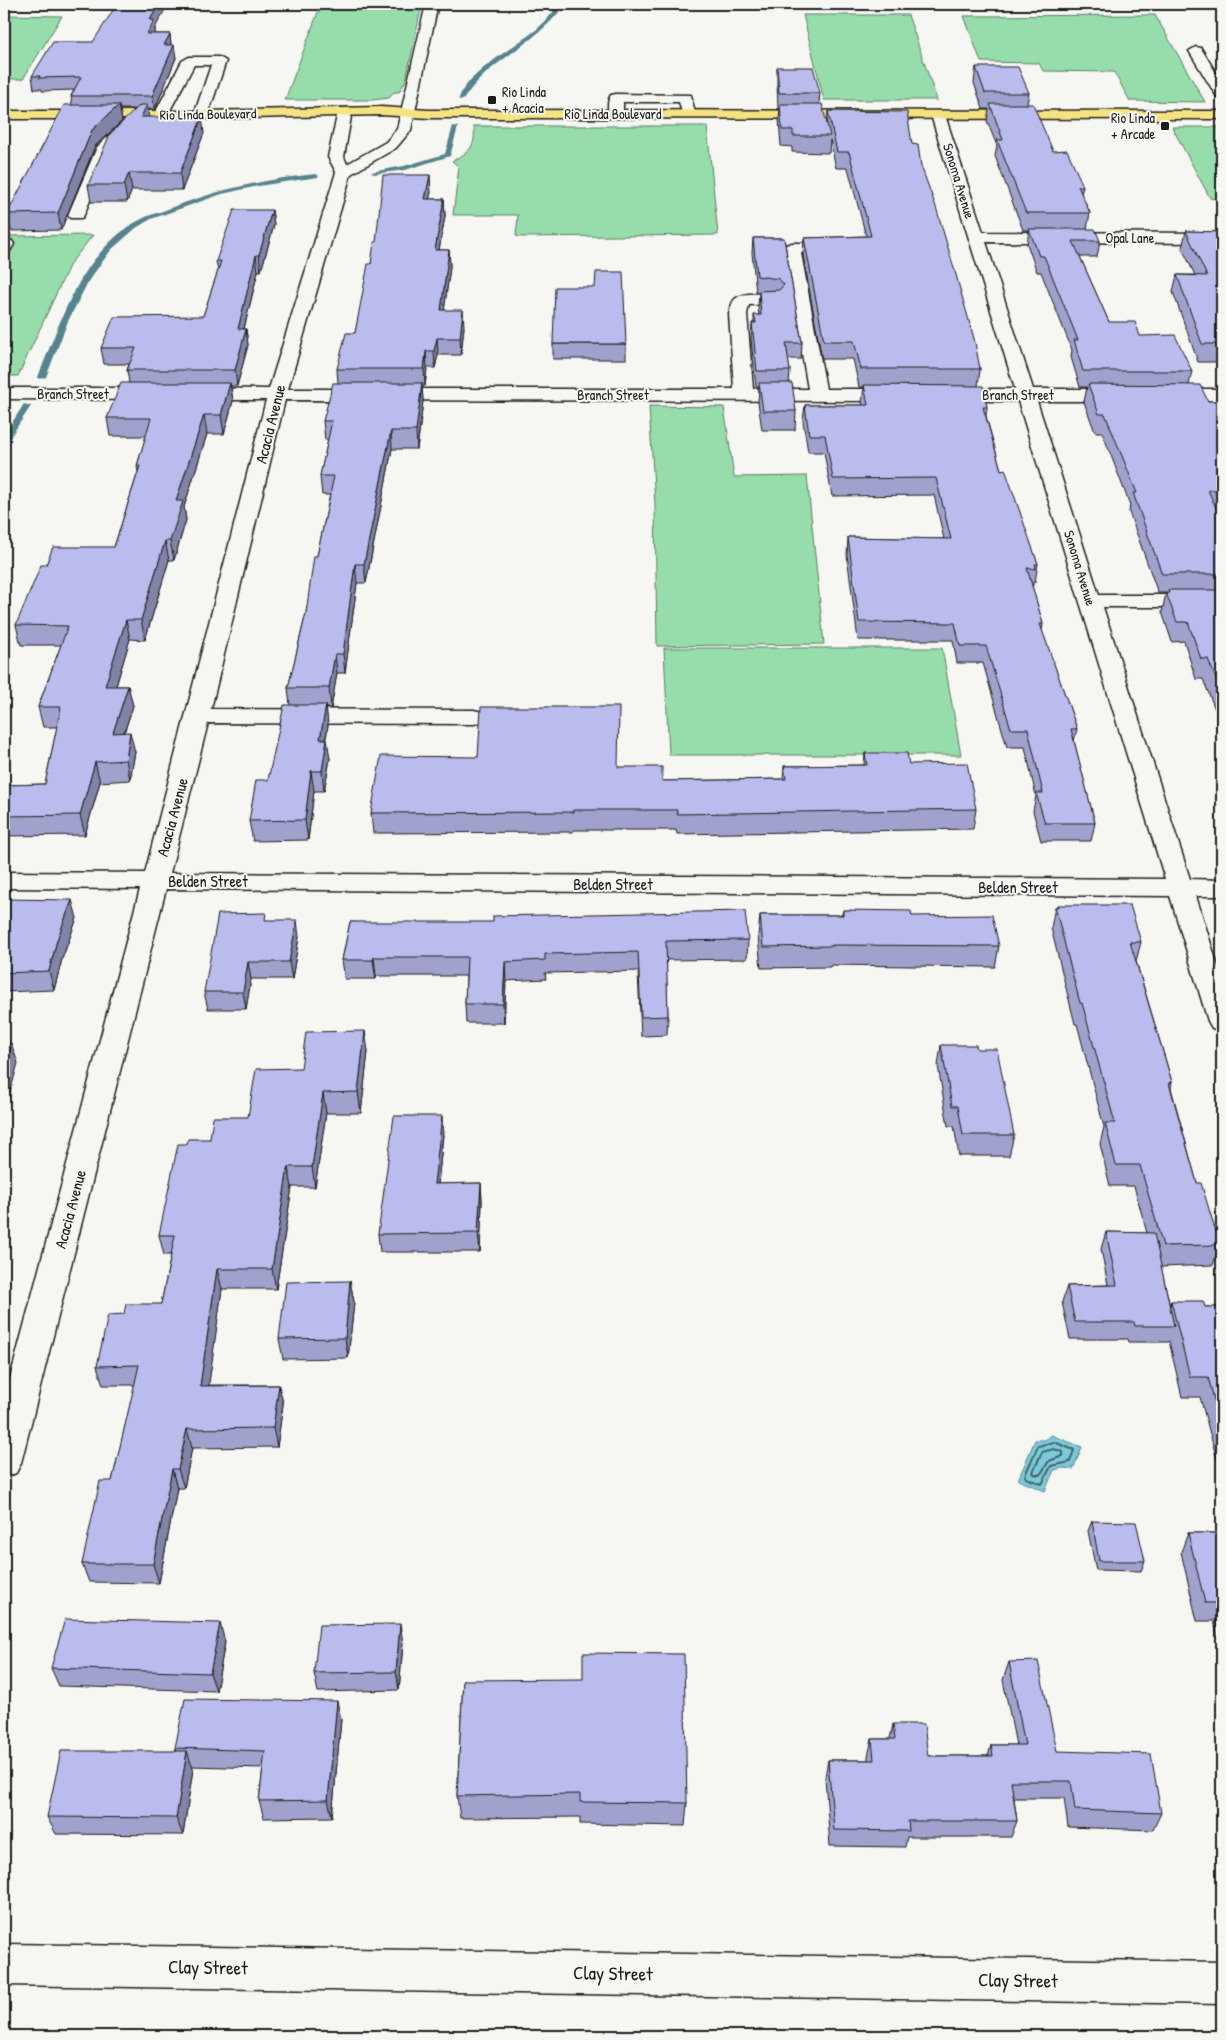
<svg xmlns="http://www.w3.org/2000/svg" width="1226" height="2040" viewBox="0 0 1226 2040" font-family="'Patrick Hand',sans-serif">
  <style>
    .green { fill: #96ddab; stroke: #597c64 }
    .water { fill: #7ccad9; stroke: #56848d }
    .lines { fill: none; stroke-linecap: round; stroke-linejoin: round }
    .shore { stroke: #426268; stroke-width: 2 }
    .stream { fill: #56848d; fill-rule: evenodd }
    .minor-casing { stroke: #1c1c1c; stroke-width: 3 }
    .major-casing { stroke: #1c1c1c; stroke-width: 3 }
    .minor { fill: #f6f6f2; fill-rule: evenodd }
    .major { fill: #f5e382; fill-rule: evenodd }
    .wall { fill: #a0a2cd; stroke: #1c1c1c }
    .shaded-wall { fill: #8284a7; stroke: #1c1c1c }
    .building { fill: #babcee; stroke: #1c1c1c }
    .poi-dot { fill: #1c1c1c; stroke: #f6f6f2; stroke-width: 2 }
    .labels { text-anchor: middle; stroke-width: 4; stroke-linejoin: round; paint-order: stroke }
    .far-poi-label { font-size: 14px; fill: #1c1c1c; stroke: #f6f6f2; text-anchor: start }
    .far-street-label { font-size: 14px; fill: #1c1c1c; stroke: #f6f6f2 }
    .street-label { font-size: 16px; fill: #1c1c1c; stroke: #f6f6f2 }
    .near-street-label { font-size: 19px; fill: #1c1c1c; stroke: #f6f6f2 }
  </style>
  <rect width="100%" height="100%" fill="#f6f6f2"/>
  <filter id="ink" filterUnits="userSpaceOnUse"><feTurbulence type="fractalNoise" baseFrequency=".02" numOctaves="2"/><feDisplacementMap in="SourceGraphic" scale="10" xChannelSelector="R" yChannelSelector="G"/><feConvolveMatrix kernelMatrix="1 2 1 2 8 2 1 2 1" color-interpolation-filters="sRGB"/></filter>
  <g filter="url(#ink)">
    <g class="green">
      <polygon points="321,4 422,4 406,80 399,92 394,92 389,98 372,100 285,100"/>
      <polygon points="4,15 62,16 23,79 4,79"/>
      <polygon points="803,15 908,15 937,100 824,100"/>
      <polygon points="1155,15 1205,102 1130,101 1114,72 1043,71 1039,63 981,62 964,16"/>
      <path d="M474,126H707L718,235L522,237L516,236L518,215H453L459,167L452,161C470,152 476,147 474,126Z"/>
      <polygon points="1172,127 1222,127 1222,200 1210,198"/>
      <polygon points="93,235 70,264 18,376 4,376 4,236"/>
      <polygon points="649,406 724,407 734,477 807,476 824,644 657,646 655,504"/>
      <polygon points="664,648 942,648 961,755 669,755"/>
    </g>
    <polygon class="water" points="1051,1435 1082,1447 1073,1469 1063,1468 1054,1470 1045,1491 1018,1480 1035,1440 1045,1440"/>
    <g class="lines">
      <g class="shore">
        <polygon points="1054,1442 1074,1450 1070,1462 1051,1466 1042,1484 1026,1478 1025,1475 1038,1446"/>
        <polygon points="1054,1449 1063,1452 1063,1456 1049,1461 1040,1475 1034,1474 1033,1472 1042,1452"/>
      </g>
      <g class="stream">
        <path d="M553,4H557L559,12C531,47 486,62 463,100H459C461,77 519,44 537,29C543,24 548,18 553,12Z"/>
        <polygon points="453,126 458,127 450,156 405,170 374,174 371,172 404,166 445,154"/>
        <path d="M316,174L319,176L318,177L258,186L222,194L151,219L136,228L111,250L89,280L68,321L46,377L39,379L38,377C54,338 68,294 94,260C106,245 120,231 136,222C146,216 157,213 168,209C216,190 265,179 316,174Z"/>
        <polygon points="24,404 31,406 7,442 4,442 4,435"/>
      </g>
      <g class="minor-casing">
        <g id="minor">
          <path d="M426,4H438L411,130L396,148L351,174L288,389H734L729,314C731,309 731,303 735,299C743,291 768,294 778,296L781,300L778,304L749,305L747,314L753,389H808L784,248L786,245L792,243H839L845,245L847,248L845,251L801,253L826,389H900L907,391L909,395L907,399L900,401L285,400L211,709L474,710L482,712L486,717L482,722L474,724L208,723L170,873L1165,879L1018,401H948L941,399L939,395L941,391L948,389H1015L931,115L933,112H943L945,115L983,232L1214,233L1222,235V246L1212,243L986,242L1033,389H1122L1129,391L1131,395L1129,399L1122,401H1037L1099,595H1222V607H1103L1190,879L1222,880V896H1196L1222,979V1031L1212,1028L1208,1021L1170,896L166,889L21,1463L16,1473L4,1478V1401L140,889L4,888V872L145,873L266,400H195L188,398L186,394L188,390L195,388L269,389L336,172L328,157L338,111L340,108H350L352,111L344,157L347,164L386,142L397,129Z"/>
          <polygon points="1196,47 1201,48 1222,83 1222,98 1217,97 1189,51"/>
          <polygon points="189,57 219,57 226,61 208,115 206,118 196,118 194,115 211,65 194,65 166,118 156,118 154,115 182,61"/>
          <path d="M616,94L691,95L695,114L693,117H683L679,102H623V114L621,117H611C607,112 607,100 611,95Z"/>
          <polygon points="133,117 138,118 140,121 111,149 84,215 82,218 70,218 68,215 97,147 128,118"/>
          <polygon points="6,239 12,241 14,244 10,251 4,253 4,240"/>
          <polygon points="4,388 155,388 162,390 164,394 162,398 155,400 4,399"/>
          <polygon points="1168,389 1222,389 1222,401 1161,399 1159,395 1161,391"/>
          <polygon points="4,1944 1222,1962 1222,2004 4,1985"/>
        </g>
      </g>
      <g class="major-casing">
        <polygon id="major" points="381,107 429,110 1222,111 1222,119 429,118 381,115 201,119 4,119 4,111 201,111"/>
      </g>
      <use href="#minor" class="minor"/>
      <use href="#major" class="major"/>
    </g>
    <g class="wall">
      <polygon points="155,28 155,34 170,34 171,45 176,58 155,109 148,109 149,117 204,133 182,190 132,190 127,202 91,202 88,185 135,109 120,109 122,121 95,146 61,230 11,231 7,214 72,105 71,96 74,90 42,91 42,89 34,89 32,76 93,42"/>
      <polygon points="777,67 820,93 819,104 827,124 828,111 912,144 921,166 980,369 978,386 987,407 986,416 1001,470 1038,564 1035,582 1033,582 1033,586 1032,586 1043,624 1042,631 1077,729 1074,741 1095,823 1091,841 1041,841 1033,811 1036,796 1025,747 1007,747 983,663 957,663 953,640 858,640 847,555 848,537 944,539 934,495 832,496 824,452 808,452 803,421 805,405 863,405 862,402 864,387 859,387 853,359 822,359 803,255 804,238 866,236 848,168 836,168 830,140 829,153 792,152 792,147 781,146 779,120 780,109 778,109 777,83"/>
      <polygon points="976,67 1029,93 1027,104 1053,151 1083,186 1081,194 1090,213 1087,229 1100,241 1097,257 1080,257 1109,322 1140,336 1192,371 1189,385 1208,401 1222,401 1222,509 1216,509 1221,519 1220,523 1222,528 1222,727 1203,679 1196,679 1184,641 1172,642 1162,612 1166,593 1158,593 1129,512 1130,505 1102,432 1095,432 1084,402 1087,387 1080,387 1071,357 1072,350 1041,272 1037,272 1027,244 1029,230 1023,230 995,156 997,146 987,121 989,109 983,109 974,83"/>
      <polygon points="431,192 429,199 444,199 445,216 439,250 449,250 450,267 444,310 464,327 461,355 438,355 435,368 427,368 425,386 422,386 423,401 417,449 392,449 366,583 357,583 345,673 337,673 331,708 326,708 328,725 326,739 330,759 324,791 314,791 308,840 253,841 249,821 268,780 290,705 288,688 306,613 317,556 330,495 322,495 320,476 328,440 325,440 323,421 338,383 337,369 355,333 376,242"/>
      <polygon points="272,210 274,225 261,271 258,271 244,329 246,329 248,345 237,386 231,386 233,401 224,434 207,434 184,507 186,520 174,560 169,560 145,640 130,639 116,686 128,686 133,706 124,733 135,752 130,780 100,782 85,835 4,836 4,785 45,784 57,727 43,727 38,707 61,645 21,645 16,625 46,565 114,547 138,472 137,466 146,436 110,436 107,418 129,383 127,370 129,364 104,364 101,348 203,316 218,271 216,261"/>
      <polygon points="1186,231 1222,232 1222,362 1198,362 1173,292 1177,275 1195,275 1182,248"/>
      <polygon points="753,238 784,238 802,343 801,359 788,359 790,371 789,383 796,411 795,430 762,430 758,402 759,387 756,387 751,339 752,323 754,323 754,315 759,315 758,307 759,292 756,292 752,253"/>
      <rect x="553" y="344" width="73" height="15"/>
      <polygon points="865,753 909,764 976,809 973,829 677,834 676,830 573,830 573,832 373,833 371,813 618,767 662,781 783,779 784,766 864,765"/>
      <polygon points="4,899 77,918 62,959 54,990 4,992"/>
      <polygon points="1058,905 1141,942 1136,961 1172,1082 1171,1088 1197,1183 1220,1245 1213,1265 1161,1267 1170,1306 1171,1301 1205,1307 1222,1307 1222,1478 1200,1397 1182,1397 1169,1341 1168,1342 1129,1342 1128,1339 1070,1339 1062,1302 1067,1286 1108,1285 1101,1249 1106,1232 1147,1233 1134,1186 1110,1186 1100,1144 1104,1127 1077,1024 1075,1024 1051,928 1055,907 1058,907"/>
      <polygon points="843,910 912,916 999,946 995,967 831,965 830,967 761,968 758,936 760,915 842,915"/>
      <polygon points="267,920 299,937 292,979 251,979 246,1009 208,1009 204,992"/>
      <polygon points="350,922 748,940 747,959 666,960 668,1016 667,1035 641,1036 638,971 545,973 546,979 506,981 504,1023 466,1023 465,1004 466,976 376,976 376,979 345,979 342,960"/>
      <polygon points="941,1045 977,1049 1014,1135 1009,1156 959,1156 954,1126 948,1126 938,1066"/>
      <polygon points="368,1051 361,1113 326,1113 315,1187 292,1187 276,1289 222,1289 208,1385 279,1385 283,1404 277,1447 192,1448 184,1488 177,1488 159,1583 89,1582 82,1564 112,1481 135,1385 103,1385 97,1366 124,1314 161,1304 171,1255 164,1255 159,1235 187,1144 210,1139 248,1117 301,1068"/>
      <polygon points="443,1135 438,1184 481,1183 482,1202 480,1252 380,1252 378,1234"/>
      <polygon points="350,1281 354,1302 348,1358 283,1359 279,1339"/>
      <polygon points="1092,1521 1145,1561 1141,1571 1096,1570 1088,1531"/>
      <polygon points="1188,1533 1222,1533 1222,1657 1214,1621 1197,1621 1181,1552"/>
      <polygon points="225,1642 216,1691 59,1686 51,1668"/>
      <polygon points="403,1643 399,1690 318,1692 314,1673"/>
      <polygon points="1009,1662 1057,1751 1161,1813 1153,1830 1068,1827 1064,1798 1014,1798 1017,1821 1011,1837 907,1837 905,1847 830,1846 825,1777 828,1760 868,1760 868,1756 872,1739 890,1739 893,1724 928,1756 988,1756 991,1745 1016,1745 1003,1680"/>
      <polygon points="463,1680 687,1803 685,1826 580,1824 580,1817 460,1818 457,1796"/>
      <polygon points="341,1719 332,1817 264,1818 259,1801 263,1768 192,1766 193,1769 183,1835 56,1834 47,1817 176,1751 175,1748"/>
    </g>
    <g class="shaded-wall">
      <polygon points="159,4 168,4 155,28 155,33 149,46 147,34 150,20"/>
      <polygon points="170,34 171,46 164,45"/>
      <polygon points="174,45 176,58 155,109 152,96"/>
      <polygon points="119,105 122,121 95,146 61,230 58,213 92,130"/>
      <polygon points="147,105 150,121 141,117"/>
      <polygon points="202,117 204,133 182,190 180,173"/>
      <polygon points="129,173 132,190 127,202 124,185"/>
      <polygon points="430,175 431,192 426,215 425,199"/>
      <polygon points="444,199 445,216 436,267 435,250"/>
      <polygon points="272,210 274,225 261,271 259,255"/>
      <polygon points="449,250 450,267 442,327 441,310"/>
      <polygon points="256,255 258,271 240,345 238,329"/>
      <polygon points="463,310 464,327 461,355 460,338"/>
      <polygon points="246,329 248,345 237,386 235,370"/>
      <polygon points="437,338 438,355 435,368 434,351"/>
      <polygon points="426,351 427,368 425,386 424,369"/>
      <polygon points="230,383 233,401 224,434 221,415"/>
      <polygon points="422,383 423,401 417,449 416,431"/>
      <polygon points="204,415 207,434 184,507 186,520 174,560 170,541 176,501"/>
      <polygon points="391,431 392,449 366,583 364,564"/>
      <polygon points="165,541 169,560 145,640 141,620"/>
      <polygon points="355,564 357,583 345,673 343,654"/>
      <polygon points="126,620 130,639 110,706 105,686"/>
      <polygon points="335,654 337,673 331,708 329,688"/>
      <polygon points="128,686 133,706 117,753 113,733"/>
      <polygon points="326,705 328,725 322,759 320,739"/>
      <polygon points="130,732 135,752 130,780 126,760"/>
      <polygon points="327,739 330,759 324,791 322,771"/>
      <polygon points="95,762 100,782 85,835 80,815"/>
      <polygon points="311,771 314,791 308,840 305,820"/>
      <polygon points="72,900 77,918 62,959 54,990 49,971 57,940"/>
      <polygon points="297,920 299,937 292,979 289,962"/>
      <polygon points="374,957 376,976 376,979 373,960"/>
      <polygon points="248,962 251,979 246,1009 243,992"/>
      <polygon points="505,962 506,981 504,1023 503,1004"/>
      <polygon points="365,1031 368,1051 361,1113 358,1092"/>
      <polygon points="11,1043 18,1063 4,1115 4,1069"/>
      <polygon points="323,1093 326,1113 315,1187 312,1167"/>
      <polygon points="442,1116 443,1135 436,1202 434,1184"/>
      <polygon points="288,1167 292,1187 276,1289 272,1269"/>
      <polygon points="481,1183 482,1202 480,1252 478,1233"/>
      <polygon points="217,1269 222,1289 206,1405 200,1386"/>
      <polygon points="350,1281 354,1302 348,1358 345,1338"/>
      <polygon points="279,1385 283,1404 277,1447 273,1428"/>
      <polygon points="187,1429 192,1448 184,1488 178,1469"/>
      <polygon points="172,1469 177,1488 159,1583 153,1564"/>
      <polygon points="220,1623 225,1642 216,1691 210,1673"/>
      <polygon points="400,1624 403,1643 399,1690 396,1672"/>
      <polygon points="337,1701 341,1719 332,1817 328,1800"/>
      <polygon points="187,1751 193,1769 183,1835 176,1818"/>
    </g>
    <g class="building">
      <polygon points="117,4 159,4 150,20 154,20 147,34 170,34 164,45 174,45 152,96 71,96 81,77 39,78 40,76 32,76 53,42 93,42"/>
      <polygon points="777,67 813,67 820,93 779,93"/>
      <polygon points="976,67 1018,67 1029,93 985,93"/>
      <polygon points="780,104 822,104 830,136 793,136 793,130 782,130"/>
      <polygon points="990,104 1033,104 1053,151 1067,150 1083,186 1078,186 1090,213 1026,213 997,140 1003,140"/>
      <polygon points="64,105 119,105 92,130 58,213 7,214"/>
      <polygon points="140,105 147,105 141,117 202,117 180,173 129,173 124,185 88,185 110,134"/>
      <polygon points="828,111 907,112 912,144 918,145 921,166 936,207 956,275 975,342 980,369 861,369 854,341 824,341 804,238 871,236 849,152 837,152"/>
      <polygon points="383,175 430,175 425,199 444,199 435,250 449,250 441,310 463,310 460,338 437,338 434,351 426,351 424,369 337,369 346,333 355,333 368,264 371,264 374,242 376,242"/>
      <polygon points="234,210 272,210 259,255 256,255 238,329 246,329 235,370 127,370 136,348 101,348 114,317 203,316 221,261 216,261"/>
      <polygon points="1029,229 1095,229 1100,241 1073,241 1109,322 1135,322 1140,336 1175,335 1192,371 1083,371 1074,340 1078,340 1044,256 1039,256"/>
      <polygon points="1186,231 1222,232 1222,344 1202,344 1177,275 1207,276"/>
      <polygon points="753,238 784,238 802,343 786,343 790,371 757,371 752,323 756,323 754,315 761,315 759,291 779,290 784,285 779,279 757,276"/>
      <polygon points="596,272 623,272 626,344 553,344 555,287 595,287"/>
      <polygon points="121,383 230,383 221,415 204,415 176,501 183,501 170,541 165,541 141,620 126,620 105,686 128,686 113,733 130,732 126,760 95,762 80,815 4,816 4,785 45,784 61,707 38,707 68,626 16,625 41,565 46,565 53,547 114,547 140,466 137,466 151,418 107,418"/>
      <polygon points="333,383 422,383 416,431 391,431 364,564 355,564 343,654 335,654 329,688 288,688 306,613 314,556 317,556 334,476 320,476 332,421 323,421"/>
      <polygon points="759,383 792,383 796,411 763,411"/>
      <polygon points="1088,384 1200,385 1208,401 1222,401 1222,490 1208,490 1221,519 1219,519 1222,528 1222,574 1162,574 1133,493 1137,493 1105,414 1099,414"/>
      <polygon points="864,385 983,386 987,407 983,407 1001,470 1005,469 1038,564 1035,564 1036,569 1027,568 1043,624 1040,624 1077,729 1071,729 1095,823 1045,823 1036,793 1043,793 1028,729 1011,729 986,646 960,646 955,623 859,622 848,537 951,539 936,478 833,479 825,435 809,435 805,405 868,405"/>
      <polygon points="1168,590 1222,590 1222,694 1208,659 1201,659 1188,622 1177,622 1166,593 1169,593"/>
      <polygon points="284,705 326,705 320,739 327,739 322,771 311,771 305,820 249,821 256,780 268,780"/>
      <polygon points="481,707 619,707 618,767 662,767 662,781 786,779 784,766 867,765 865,753 907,753 909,764 967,763 976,809 677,814 677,810 573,810 573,812 371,813 381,756 478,757"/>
      <polygon points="4,899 72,900 57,940 49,971 4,973"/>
      <polygon points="1058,905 1130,905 1141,942 1130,942 1172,1082 1169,1083 1197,1183 1201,1183 1220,1245 1163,1246 1140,1165 1116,1165 1105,1123 1115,1123 1082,1003 1080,1003 1055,907 1059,907"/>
      <polygon points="843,910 911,911 912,916 992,915 999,946 832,945 833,946 763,947 760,915 843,915"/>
      <polygon points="745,911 748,940 666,941 668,1016 641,1017 638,952 545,954 545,960 505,962 503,1004 465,1004 467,957 374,957 373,960 342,960 350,922 493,922 493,916"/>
      <polygon points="266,913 265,920 297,920 289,962 248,962 243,992 204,992 218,914"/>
      <polygon points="365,1031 358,1092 323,1093 312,1167 288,1167 272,1269 217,1269 200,1386 279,1385 273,1428 187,1429 178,1469 172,1469 153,1564 82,1564 100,1481 112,1481 139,1365 97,1366 108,1315 124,1314 126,1304 161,1304 175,1235 159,1235 178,1144 187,1144 188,1139 210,1139 213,1117 248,1117 256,1069 301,1068 306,1032"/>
      <polygon points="4,1043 11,1043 4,1069"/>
      <polygon points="941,1045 976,1045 977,1049 997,1049 1014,1135 963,1135 958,1106 952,1106"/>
      <polygon points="394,1116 442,1116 434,1184 481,1183 478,1233 378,1234"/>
      <polygon points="1106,1232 1154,1233 1174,1326 1135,1326 1134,1322 1075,1322 1067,1286 1117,1285"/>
      <polygon points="350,1281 345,1338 279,1339 286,1282"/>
      <polygon points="1171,1301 1203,1301 1205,1307 1222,1307 1222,1429 1208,1377 1190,1377"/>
      <polygon points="1092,1521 1136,1522 1145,1561 1099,1561"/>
      <polygon points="1188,1533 1222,1533 1222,1603 1205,1603"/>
      <polygon points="65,1619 220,1623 210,1673 51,1668"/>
      <polygon points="400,1624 396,1672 314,1673 319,1625"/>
      <polygon points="583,1653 684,1654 687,1803 580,1802 580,1794 457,1796 463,1680 583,1679"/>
      <polygon points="1038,1661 1057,1751 1151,1754 1161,1813 1075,1810 1071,1781 1011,1781 1017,1821 908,1821 909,1831 834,1830 828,1760 874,1760 872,1739 895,1739 893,1724 924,1724 928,1756 993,1756 991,1745 1025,1745 1009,1662"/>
      <polygon points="185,1699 337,1701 328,1800 259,1801 265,1751 175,1748"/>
      <polygon points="61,1751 187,1751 176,1818 47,1817"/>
    </g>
  </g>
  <g class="poi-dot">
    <rect x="487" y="95" width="10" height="10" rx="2.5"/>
    <rect x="1160" y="121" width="10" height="10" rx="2.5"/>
  </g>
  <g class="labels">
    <g class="far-poi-label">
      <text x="502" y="97">Rio Linda<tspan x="502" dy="16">+ Acacia</tspan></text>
      <text x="1155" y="123" text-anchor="end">Rio Linda<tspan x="1155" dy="16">+ Arcade</tspan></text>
    </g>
    <g class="far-street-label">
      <text transform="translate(208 114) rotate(-1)" y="5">Rio Linda Boulevard</text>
      <text x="613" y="119">Rio Linda Boulevard</text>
      <text transform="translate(959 181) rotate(73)" y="5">Sonoma Avenue</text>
      <text x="1130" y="243">Opal Lane</text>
      <text x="73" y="399">Branch Street</text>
      <text x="613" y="400">Branch Street</text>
      <text x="1018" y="400">Branch Street</text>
      <text transform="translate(1080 568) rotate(73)" y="5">Sonoma Avenue</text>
    </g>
    <g class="street-label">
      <text transform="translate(270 424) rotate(-76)" y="6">Acacia Avenue</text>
      <text transform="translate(172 817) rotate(-75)" y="6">Acacia Avenue</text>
      <text x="208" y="887">Belden Street</text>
      <text x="613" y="890">Belden Street</text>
      <text x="1018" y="893">Belden Street</text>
      <text transform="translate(70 1209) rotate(-75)" y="6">Acacia Avenue</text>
    </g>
    <g class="near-street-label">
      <text transform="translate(208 1967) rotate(1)" y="7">Clay Street</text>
      <text transform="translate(613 1973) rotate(1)" y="7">Clay Street</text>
      <text transform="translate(1018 1980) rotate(1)" y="7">Clay Street</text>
    </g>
  </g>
  <rect width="1226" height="2040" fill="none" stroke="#f6f6f2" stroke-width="20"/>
  <rect x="10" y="10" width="1206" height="2020" fill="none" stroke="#1c1c1c" stroke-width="2" filter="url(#ink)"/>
</svg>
